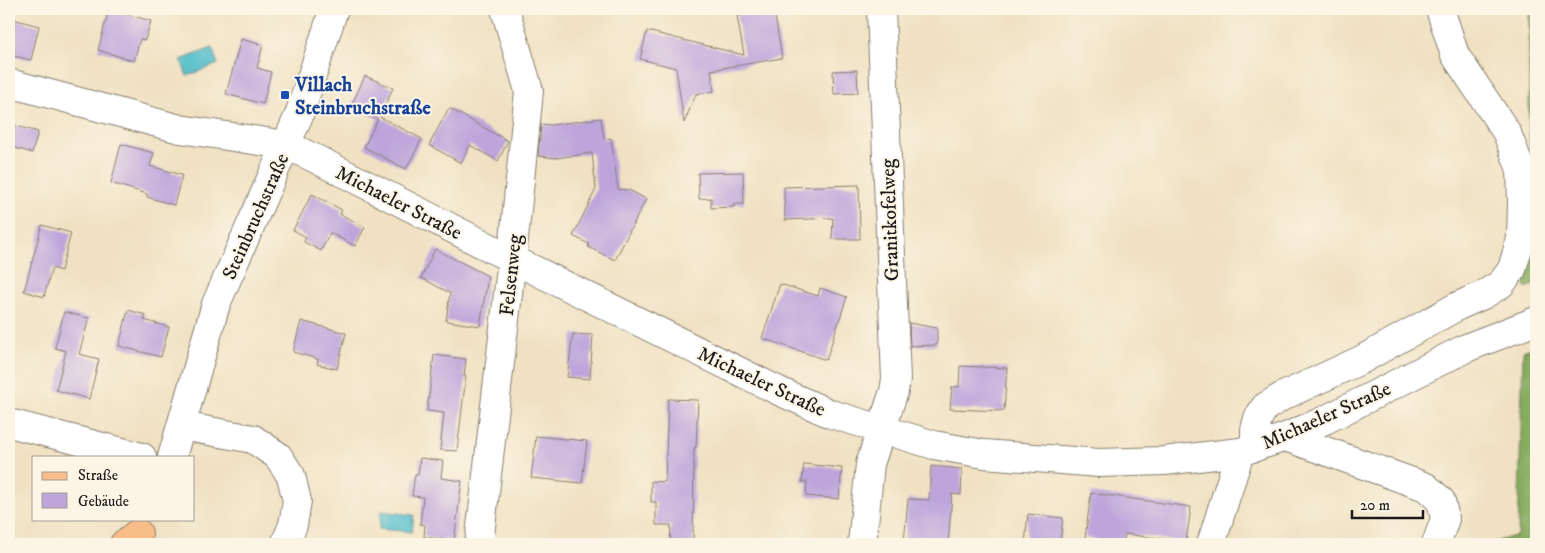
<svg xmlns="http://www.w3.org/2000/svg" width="1545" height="553" viewBox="0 0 1545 553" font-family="'IM FELL DW Pica',serif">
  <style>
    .forest { fill: #86ac61; stroke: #51643e }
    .water { fill: #51bdca; stroke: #366c73 }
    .building { fill: #bda4db }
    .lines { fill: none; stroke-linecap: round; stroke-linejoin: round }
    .minor-casing { stroke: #867e6f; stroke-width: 30 }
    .major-casing { stroke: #867e6f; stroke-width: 30 }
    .minor { stroke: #fff; stroke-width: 28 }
    .major { stroke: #f9bd89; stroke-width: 28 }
    .transit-dot { fill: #1a4fb4; stroke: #fcf5e5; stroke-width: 2 }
    .labels { text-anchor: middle; stroke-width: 4; stroke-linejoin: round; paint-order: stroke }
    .transit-label { font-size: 20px; font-weight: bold; fill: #164399; stroke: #fcf5e5; text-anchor: start }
    .street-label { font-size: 20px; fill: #1c1c1c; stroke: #fcf5e5 }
  </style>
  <rect width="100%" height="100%" fill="#fcf5e5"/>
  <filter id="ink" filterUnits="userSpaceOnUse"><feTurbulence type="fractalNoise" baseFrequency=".02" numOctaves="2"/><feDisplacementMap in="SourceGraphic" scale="10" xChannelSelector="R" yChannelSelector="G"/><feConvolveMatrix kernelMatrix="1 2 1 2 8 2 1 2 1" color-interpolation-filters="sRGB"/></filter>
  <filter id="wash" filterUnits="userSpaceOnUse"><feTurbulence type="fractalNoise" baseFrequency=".0096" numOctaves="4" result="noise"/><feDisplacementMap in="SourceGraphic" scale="20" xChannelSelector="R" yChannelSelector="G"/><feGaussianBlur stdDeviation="1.12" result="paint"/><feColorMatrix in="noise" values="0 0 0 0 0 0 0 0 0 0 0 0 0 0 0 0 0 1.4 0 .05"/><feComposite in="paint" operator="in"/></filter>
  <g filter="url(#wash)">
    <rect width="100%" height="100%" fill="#f0e1c2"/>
    <g class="forest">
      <polygon points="1529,9 1536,9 1536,284 1526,288 1521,269 1529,254"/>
      <polygon points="1536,346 1536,544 1488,544 1518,535 1523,351"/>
    </g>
    <g class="water">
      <polygon points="212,48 218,64 187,76 181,60"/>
      <polygon points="381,511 414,515 412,532 379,529"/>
    </g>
    <g id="blocks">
      <g class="building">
        <polygon points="109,9 151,21 145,40 140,39 134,61 98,50"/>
        <polygon points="774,10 782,58 711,70 714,91 696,94 684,123 676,68 640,59 647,31 744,55 737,16"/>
        <polygon points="9,18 39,26 31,60 9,55"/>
        <polygon points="241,39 263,45 257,68 271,72 263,104 226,94"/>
        <polygon points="857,70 858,93 834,94 833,71"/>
        <polygon points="365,76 393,88 380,117 422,139 406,169 364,147 378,119 351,106"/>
        <polygon points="449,108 508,141 498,161 470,145 461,163 429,145"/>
        <polygon points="601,118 604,139 611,138 618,189 629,190 646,199 615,260 588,247 589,244 573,236 596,189 592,153 557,158 538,156 541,124 551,125"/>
        <polygon points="9,124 38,132 32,153 9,146"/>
        <polygon points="121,144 154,153 150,166 182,175 174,205 147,197 147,194 111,183"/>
        <polygon points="743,172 744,204 734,204 734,207 711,208 711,198 699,199 698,173"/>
        <polygon points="859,185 860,239 832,239 833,218 785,220 784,187"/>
        <polygon points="312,194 342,210 340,214 365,227 355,246 330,233 321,251 304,242 306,237 293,230"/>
        <polygon points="42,225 71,233 61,271 52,268 44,297 24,291"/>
        <polygon points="435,249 488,276 480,326 446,321 450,293 421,278"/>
        <polygon points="780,284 818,296 820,288 847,297 826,360 762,338"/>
        <polygon points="128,310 146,315 144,320 169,327 161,357 119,346"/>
        <polygon points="64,312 89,318 79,354 99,359 89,399 56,390 66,351 55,348"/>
        <polygon points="301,321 346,333 337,369 317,364 318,359 293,352"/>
        <polygon points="909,323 937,328 937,345 910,346"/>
        <polygon points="573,334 593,335 590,379 567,377"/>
        <polygon points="434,355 466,359 464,376 466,376 457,451 440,450 444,413 427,411"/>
        <polygon points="960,366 1007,368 1004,411 950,409 952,387 959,387"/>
        <polygon points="668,399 698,400 696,448 694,448 693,544 670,544 671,525 656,525 656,502 651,502 651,481 665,482"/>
        <polygon points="536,436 587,441 582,483 531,478"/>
        <polygon points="420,458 443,461 441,478 462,481 454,541 424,537 425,525 420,524 423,497 412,496 415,475 418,475"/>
        <polygon points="804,464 842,468 839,499 806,496 807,482 802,482"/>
        <polygon points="931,466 962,469 961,495 952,494 948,544 904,542 908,499 929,500"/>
        <polygon points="1091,493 1191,507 1186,542 1125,534 1123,543 1085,538"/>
        <polygon points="1028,514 1063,518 1060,544 1025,544"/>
      </g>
    </g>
  </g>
  <g filter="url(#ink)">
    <use href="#blocks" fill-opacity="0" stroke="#867e6f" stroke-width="1"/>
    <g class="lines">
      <g class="minor-casing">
        <g id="minor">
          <polyline points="9,83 180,129 286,145 314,158 512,259 781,392 831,414 934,445 984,454 1099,463 1164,461 1240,452 1286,437 1325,420 1466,348 1536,321"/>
          <polyline points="9,423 142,457"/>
          <polyline points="182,426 253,439 278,456 291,476 297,501 293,525 285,544"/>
          <polyline points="1286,437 1426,487 1441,501 1445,519 1436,544"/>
          <polyline points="1255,447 1255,430 1258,418 1265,407 1283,396 1361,360 1458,306 1483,295 1501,284 1512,269 1521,239 1522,203 1521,170 1507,133 1455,55 1440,9"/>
          <polyline points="172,457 216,304 299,115 334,9"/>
          <polyline points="479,544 512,259 529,91 505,9"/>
          <polyline points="862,544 870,464 894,391 896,379 881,9"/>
          <polyline points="1211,544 1240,452"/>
        </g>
      </g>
      <g class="major-casing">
        <polyline id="major" points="124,544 138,533"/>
      </g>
      <use href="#minor" class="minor"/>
      <use href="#major" class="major"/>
    </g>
  </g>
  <rect class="transit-dot" x="280" y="90" width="10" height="10" rx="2.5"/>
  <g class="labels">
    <g class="transit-label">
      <text x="295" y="91">Villach<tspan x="295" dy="23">Steinbruchstraße</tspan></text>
    </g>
    <g class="street-label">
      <text transform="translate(399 202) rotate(27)" y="7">Michaeler Straße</text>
      <text transform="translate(255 216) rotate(-66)" y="7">Steinbruchstraße</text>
      <text transform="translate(889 220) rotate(-92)" y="7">Granitkofelweg</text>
      <text transform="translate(510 275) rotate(-84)" y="7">Felsenweg</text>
      <text transform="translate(762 381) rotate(25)" y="7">Michaeler Straße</text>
      <text transform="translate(1326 415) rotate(-24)" y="7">Michaeler Straße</text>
    </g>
  </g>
  <rect width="1545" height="553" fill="none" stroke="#fcf5e5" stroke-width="30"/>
  <rect x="32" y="456" width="162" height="65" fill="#fcf5e5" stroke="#a29e95"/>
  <rect x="42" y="472" width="25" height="8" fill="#f9bd89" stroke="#a29e95"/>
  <text x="78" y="480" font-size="15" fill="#1c1c1c">Straße</text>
  <rect x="42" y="493" width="25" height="15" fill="#bda4db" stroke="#a29e95"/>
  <text x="78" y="506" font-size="15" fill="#1c1c1c">Gebäude</text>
  <path d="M1352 510v8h71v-8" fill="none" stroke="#1c1c1c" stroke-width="2.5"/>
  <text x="1360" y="510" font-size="15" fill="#1c1c1c" stroke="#fcf5e5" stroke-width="4" paint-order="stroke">20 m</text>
</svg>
